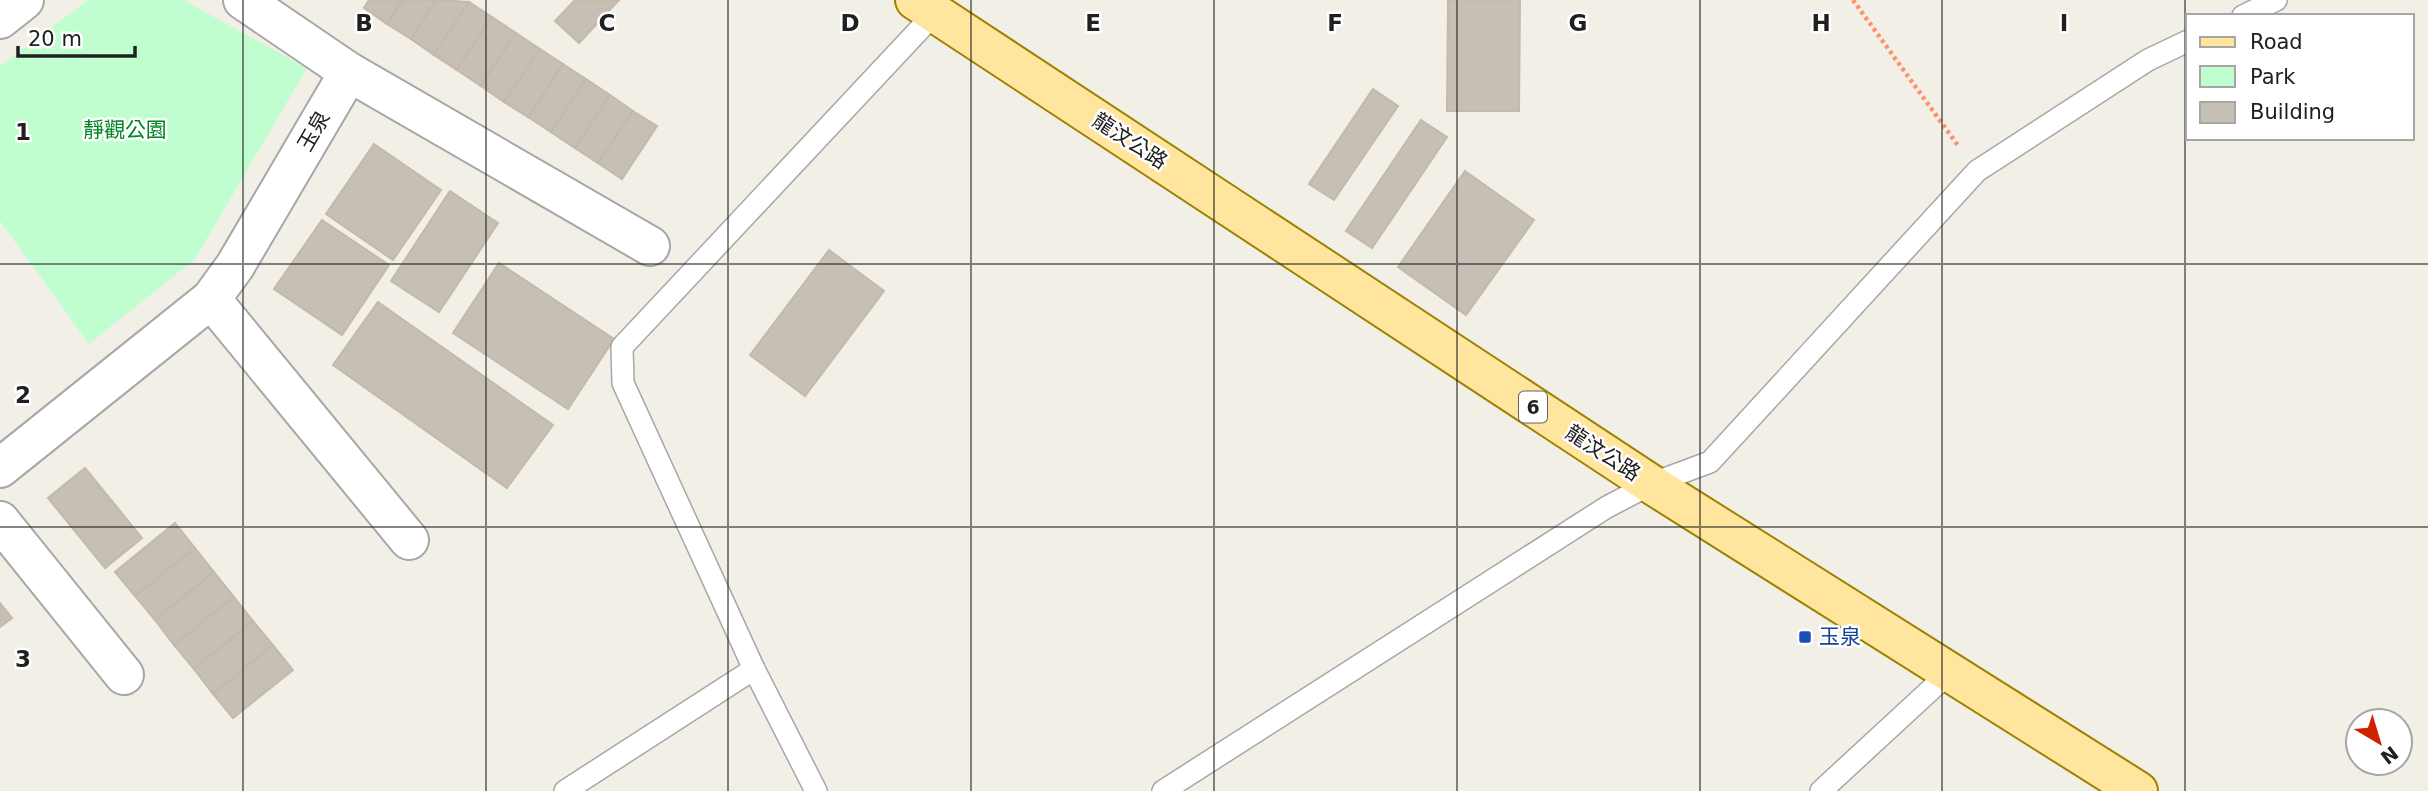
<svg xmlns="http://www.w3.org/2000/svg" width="2428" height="791" viewBox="0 0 2428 791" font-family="'DejaVu Sans','Noto Sans TC',sans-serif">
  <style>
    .park { fill: #c0fecf }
    .building { fill: #c6bfb5; stroke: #c5b9a7; stroke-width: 2 }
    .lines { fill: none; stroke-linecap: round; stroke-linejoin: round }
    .service-casing { stroke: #a7a7a7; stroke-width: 24 }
    .minor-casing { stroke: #a7a7a7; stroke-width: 42 }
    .primary-casing { stroke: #9d8200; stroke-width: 42 }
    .path { stroke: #ff916a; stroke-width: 4.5; stroke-dasharray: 3.5 3.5; stroke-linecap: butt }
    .service { stroke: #fff; stroke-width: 21 }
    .minor { stroke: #fff; stroke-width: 38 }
    .primary { stroke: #ffe59e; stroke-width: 38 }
    .grid { fill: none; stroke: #202020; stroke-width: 2; stroke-opacity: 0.55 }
    .transit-dot { fill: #1a4fb4; stroke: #fff; stroke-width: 2.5 }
    .labels { text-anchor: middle; stroke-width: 5; stroke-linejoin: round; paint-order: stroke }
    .shield { fill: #fff; stroke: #636363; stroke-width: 2 }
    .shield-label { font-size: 19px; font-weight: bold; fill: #202020 }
    .park-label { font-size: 21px; fill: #028622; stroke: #fff }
    .street-label { font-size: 21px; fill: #202020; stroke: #fff }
    .transit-label { font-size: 21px; fill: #164399; stroke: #fff; text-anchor: start }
    .grid-label { font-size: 23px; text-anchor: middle; font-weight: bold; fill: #202020; stroke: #fff; stroke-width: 5; stroke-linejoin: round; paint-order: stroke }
  </style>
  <rect width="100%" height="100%" fill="#f2f0e6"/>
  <polygon class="park" points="88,0 183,0 307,68 195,259 89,344 0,221 0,66"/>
  <g class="building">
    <polygon points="369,0 403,0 387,24 364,8"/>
    <polygon points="403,0 437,0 411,39 387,24"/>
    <polygon points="437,0 469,2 434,55 411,39"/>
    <polygon points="575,0 619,0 579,43 555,21"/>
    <polygon points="1448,0 1520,0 1519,111 1447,111"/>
    <polygon points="469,2 492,17 457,70 434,55"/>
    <polygon points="492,17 516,33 481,86 457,70"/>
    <polygon points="516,33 540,49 504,102 481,86"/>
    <polygon points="540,49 563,64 528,117 504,102"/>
    <polygon points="563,64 586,79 551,132 528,117"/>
    <polygon points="586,79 610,95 575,148 551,132"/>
    <polygon points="1373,89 1398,106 1334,200 1309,184"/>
    <polygon points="610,95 633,111 598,163 575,148"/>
    <polygon points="633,111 657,126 622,179 598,163"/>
    <polygon points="1421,120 1447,137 1372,248 1346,231"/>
    <polygon points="374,144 441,190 393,260 326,214"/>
    <polygon points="1465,171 1534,220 1466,315 1398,267"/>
    <polygon points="450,191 498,223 439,312 391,281"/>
    <polygon points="322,220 389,265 342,335 274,289"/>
    <polygon points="829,250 884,291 805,396 750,355"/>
    <polygon points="499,263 614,339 568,409 453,333"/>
    <polygon points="378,302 553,425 507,488 333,365"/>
    <polygon points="85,468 142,538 105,568 48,498"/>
    <polygon points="175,523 195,548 135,596 115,572"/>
    <polygon points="195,548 214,572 155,620 135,596"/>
    <polygon points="214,572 234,597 174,645 155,620"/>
    <polygon points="234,597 253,621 194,669 174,645"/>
    <polygon points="0,603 12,618 0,627"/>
    <polygon points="253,621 273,645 213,694 194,669"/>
    <polygon points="273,645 293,670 233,718 213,694"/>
  </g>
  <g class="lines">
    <g class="service-casing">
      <g id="service">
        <polyline points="2243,16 2276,0"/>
        <polyline points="565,791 754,669"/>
        <polyline points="816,791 754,669 623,383 622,347 935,13"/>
        <polyline points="1163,791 1607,507 1651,484 1710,462 1977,171 2148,60 2188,41"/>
        <polyline points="1821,791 1950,672"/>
      </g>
    </g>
    <g class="minor-casing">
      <g id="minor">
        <polyline points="0,19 24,0"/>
        <polyline points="349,72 650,246"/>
        <polyline points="211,299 409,540"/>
        <polyline points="0,468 211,299 235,266 349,72 243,0"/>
        <polyline points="0,521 124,675"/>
      </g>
    </g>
    <g class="primary-casing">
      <polyline id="primary" points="915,0 1651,484 2138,791"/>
    </g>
    <polyline class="path" points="1853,0 1959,147"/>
    <use href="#service" class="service"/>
    <use href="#minor" class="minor"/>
    <use href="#primary" class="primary"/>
  </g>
  <path class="grid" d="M243,0V791M486,0V791M728,0V791M971,0V791M1214,0V791M1457,0V791M1700,0V791M1942,0V791M2185,0V791M0,264H2428M0,527H2428"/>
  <rect class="transit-dot" x="1798" y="630" width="14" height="14" rx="3.5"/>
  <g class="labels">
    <rect class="shield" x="1519" y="391.5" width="28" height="31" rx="5"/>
    <g class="shield-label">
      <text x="1533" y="414">6</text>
    </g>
    <g class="park-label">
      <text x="125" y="137">靜觀公園</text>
    </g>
    <g class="street-label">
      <text transform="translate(314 131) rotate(-60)" y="7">玉泉</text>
      <text transform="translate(1130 141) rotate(33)" y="7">龍汶公路</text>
      <text transform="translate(1603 453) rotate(33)" y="7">龍汶公路</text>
    </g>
    <g class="transit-label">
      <text x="1819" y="644">玉泉</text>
    </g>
  </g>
  <g class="grid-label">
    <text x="364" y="31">B</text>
    <text x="607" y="31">C</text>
    <text x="850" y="31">D</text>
    <text x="1093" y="31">E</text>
    <text x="1335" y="31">F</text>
    <text x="1578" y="31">G</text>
    <text x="1821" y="31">H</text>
    <text x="2064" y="31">I</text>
    <text x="23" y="140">1</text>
    <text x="23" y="403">2</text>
    <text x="23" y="667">3</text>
  </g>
  <rect x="2186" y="14" width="228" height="126" fill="#ffffff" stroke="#a6a6a6" stroke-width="2"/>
  <rect x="2200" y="37" width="35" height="10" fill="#ffe59e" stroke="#a6a6a6" stroke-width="2"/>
  <text x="2250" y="49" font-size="21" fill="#202020">Road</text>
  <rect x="2200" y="66" width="35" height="21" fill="#c0fecf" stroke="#a6a6a6" stroke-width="2"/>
  <text x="2250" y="84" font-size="21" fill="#202020">Park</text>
  <rect x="2200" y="102" width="35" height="21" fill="#c6bfb5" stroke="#a6a6a6" stroke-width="2"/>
  <text x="2250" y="119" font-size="21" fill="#202020">Building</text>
  <g transform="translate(2379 742) rotate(142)"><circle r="33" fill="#ffffff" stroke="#a6a6a6" stroke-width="2"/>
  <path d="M0-5L12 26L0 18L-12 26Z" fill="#d12200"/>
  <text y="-10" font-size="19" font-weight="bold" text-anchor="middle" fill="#202020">N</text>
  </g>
  <path d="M18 46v10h117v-10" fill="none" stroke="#202020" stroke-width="3.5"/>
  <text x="28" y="46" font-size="21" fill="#202020" stroke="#ffffff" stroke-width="5" paint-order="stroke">20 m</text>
</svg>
